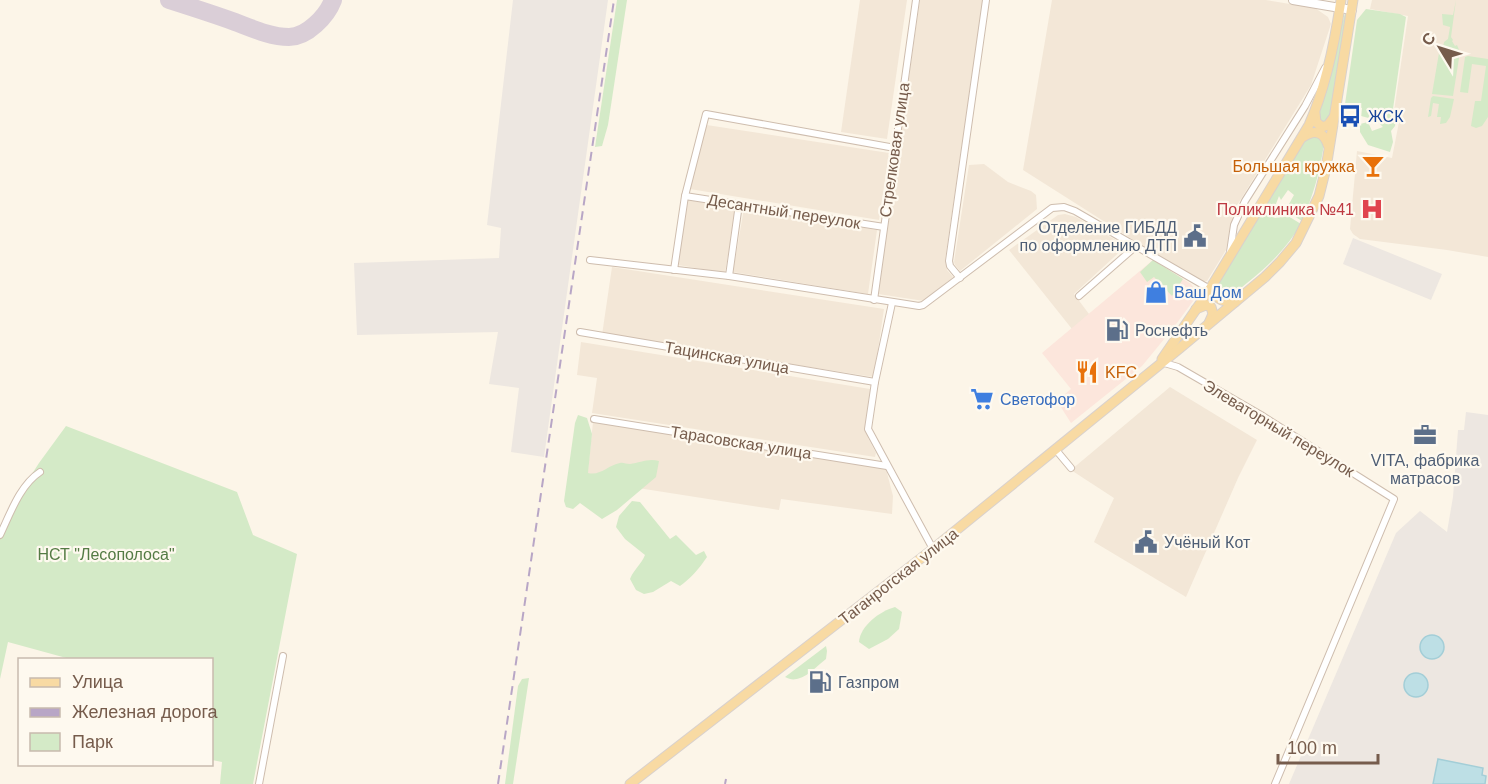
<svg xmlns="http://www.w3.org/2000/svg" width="1488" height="784" viewBox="0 0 1488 784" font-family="Helvetica,sans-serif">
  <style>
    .residential { fill: #f3e7d7 }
    .commercial { fill: #fce6dc }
    .industrial { fill: #ede7e1 }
    .green { fill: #d4eac7 }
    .water { fill: #bddfe5; stroke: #a3ced7; stroke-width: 1.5 }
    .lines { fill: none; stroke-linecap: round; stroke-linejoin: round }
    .taxiway { stroke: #daced7; stroke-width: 18 }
    .minor-casing { stroke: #cebdae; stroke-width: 8 }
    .tertiary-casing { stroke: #cebdae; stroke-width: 10 }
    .primary-casing { stroke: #d9d1cd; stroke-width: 11 }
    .minor { stroke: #fff; stroke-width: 6 }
    .tertiary { stroke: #fff; stroke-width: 8 }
    .primary { stroke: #f8daa3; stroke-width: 9 }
    .rail { stroke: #b8a6c6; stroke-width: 2; stroke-dasharray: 9 6; stroke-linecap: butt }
    .labels { text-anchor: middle; stroke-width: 4.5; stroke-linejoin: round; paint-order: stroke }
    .transit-label { font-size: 16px; fill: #164399; stroke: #fef9ef; text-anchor: start }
    .street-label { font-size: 16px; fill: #765c4c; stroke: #fef9ef }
    .food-label { font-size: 16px; fill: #c56008; stroke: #fef9ef; text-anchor: end }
    .health-label { font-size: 16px; fill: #be3a42; stroke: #fef9ef; text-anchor: end }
    .service-label { font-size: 16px; fill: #4e5e75; stroke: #fef9ef; text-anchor: start }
    .shop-label { font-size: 16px; fill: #366cbe; stroke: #fef9ef; text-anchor: start }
    .park-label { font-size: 16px; fill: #547b44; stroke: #fef9ef }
  </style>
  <rect width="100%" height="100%" fill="#fcf5e8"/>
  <g class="residential">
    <polygon points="860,0 907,0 887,139 841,132"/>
    <polygon points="920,0 983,0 945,260 947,270 953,277 924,301 878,294"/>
    <polygon points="1052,0 1266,0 1315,8 1328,17 1331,24 1311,85 1236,207 1226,250 1207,281 1198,281 1023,170"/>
    <polygon points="1372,0 1488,0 1488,257 1447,250 1360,239 1353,234 1350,229 1357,151 1392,158 1399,122 1394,111 1408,16 1370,9"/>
    <polygon points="700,124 889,153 879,220 690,189"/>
    <polygon points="984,164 1008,182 1031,191 1036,195 1037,209 960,271 955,265 954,262 969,165"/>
    <polygon points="688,200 736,208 725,273 678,265"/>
    <polygon points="744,208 877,230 868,294 733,272"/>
    <polygon points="1065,214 1076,217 1126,246 1074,294 1089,314 1072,329 1009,250 1058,215"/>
    <polygon points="612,267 884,309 874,377 602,335"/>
    <polygon points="581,342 870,389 866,425 868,438 876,453 875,457 592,413 597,378 577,375"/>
    <polygon points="1170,387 1257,440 1238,478 1186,597 1094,542 1114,498 1071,470"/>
    <polygon points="593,422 886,469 893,496 892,514 781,499 779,510 587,480"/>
  </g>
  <polygon class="commercial" points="1153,260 1191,284 1195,290 1196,297 1174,327 1142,366 1071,423 1057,401 1071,389 1042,353"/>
  <g class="industrial">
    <polygon points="513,0 608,0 544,457 511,452 519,388 489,384 498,332 357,335 354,263 499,258 501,228 487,225"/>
    <polygon points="1353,238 1442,274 1431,300 1343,264"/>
    <polygon points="1466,412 1488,415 1488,784 1289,784 1396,533 1420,511 1447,532 1453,497 1458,430 1464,430"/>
  </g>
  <g class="green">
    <polygon points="617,0 627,0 608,125 602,146 595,147"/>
    <polygon points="1456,0 1451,37 1453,40 1452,41 1455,46 1457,45 1460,52 1453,96 1432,94 1440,47 1443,48 1444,42 1448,39 1450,27 1443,25 1442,14 1453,15"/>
    <polygon points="1366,9 1400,14 1406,17 1392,116 1396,120 1395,126 1391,131 1393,142 1390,152 1368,145 1360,132 1360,124 1368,122 1372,131 1383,127 1376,120 1361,116 1362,108 1345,104 1357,20"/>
    <polygon points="1345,13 1347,14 1329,121 1323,125 1317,116"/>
    <polygon points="1468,56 1488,59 1488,117 1482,126 1476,128 1471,126 1475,101 1481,101 1486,66 1472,64 1468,93 1460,92 1465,57"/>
    <polygon points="1433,96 1454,99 1450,117 1446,123 1440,124 1441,117 1437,117 1439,104 1433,103 1431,116 1428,117 1431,98"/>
    <path d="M1317,134L1324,144C1320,172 1313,196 1302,221L1289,213L1284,214L1293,204H1289L1294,195L1288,190L1281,200L1279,196L1274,209L1268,211L1263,208L1308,136Z"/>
    <path d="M1262,210L1275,218L1288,216L1301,224C1281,257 1258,275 1228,298L1219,297L1217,283Z"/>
    <polygon points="1153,260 1183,279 1172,296 1154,277 1147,282 1140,272"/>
    <path d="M578,415L587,418L592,434L588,473C601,476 608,465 620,463C623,462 626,464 630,464C640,463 648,458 659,461L656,477L617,510L602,519L580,503L573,509L566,507L564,501L575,423Z"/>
    <polygon points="66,426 237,492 253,535 297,554 253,784 220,784 222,762 212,760 212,660 70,659 8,642 0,679 0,530 14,502 39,463"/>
    <path d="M632,501L640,502L670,539L676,535L696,555L704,551L707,557C699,569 691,578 680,586L671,581L653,592L644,594L636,590L630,579C634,569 641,565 645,555L625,539L616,527L619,516Z"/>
    <path d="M895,607L902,612L899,629L888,639L869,649L859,642C860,626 880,611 895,607Z"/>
    <path d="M826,646L827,651L826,659C814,668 800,686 785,677Z"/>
    <polygon points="529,678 513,784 505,784 518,686 522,679"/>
  </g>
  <g class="water">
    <circle cx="1432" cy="647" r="12"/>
    <circle cx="1416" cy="685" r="12"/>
    <polygon points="1438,759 1483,768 1482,775 1486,776 1485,784 1433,784"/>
  </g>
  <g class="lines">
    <path class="taxiway" d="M169,0C191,7 213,14 235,22C251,28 271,37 289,37C307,37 327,16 333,0"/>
    <g class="minor-casing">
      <g id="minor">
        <polyline points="685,196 884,227"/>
        <polyline points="1230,252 1234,225 1245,201 1305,106 1325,68"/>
        <polyline points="590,260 729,276 919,306 923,305 1052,208 1064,207 1075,211 1210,289"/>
        <polyline points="674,270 685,196 706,114 895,148"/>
        <polyline points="729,276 739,204"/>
        <polyline points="960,278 950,266 949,261 986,0"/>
        <polyline points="1079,296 1135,247"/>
        <polyline points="874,300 916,0"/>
        <polyline points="892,303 875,382 868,429 933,549"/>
        <polyline points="580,332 875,382"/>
        <polyline points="1161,362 1178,367 1261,415 1394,499 1275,784"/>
        <polyline points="594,419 887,466"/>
        <polyline points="1056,450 1071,468"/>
        <path d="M0,535C10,514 20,485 40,472"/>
        <polyline points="259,784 283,656"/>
      </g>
    </g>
    <g class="tertiary-casing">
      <polyline id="tertiary" points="1293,0 1352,10"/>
    </g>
    <g class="primary-casing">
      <g id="primary">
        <polyline points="1315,113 1316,122 1322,127 1328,125 1333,118"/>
        <path d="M1303,137C1315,129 1324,132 1328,145"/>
        <path d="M1213,284C1214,299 1221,302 1235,302"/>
        <polyline points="1196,309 1206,305 1211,307 1213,314 1209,323"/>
        <path d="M1162,359L1210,289L1309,125C1326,87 1335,41 1341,0"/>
        <polyline points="630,784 933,549 1180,348 1265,277 1280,262 1296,243 1319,196 1326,168 1353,0"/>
      </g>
    </g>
    <use href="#minor" class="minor"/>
    <use href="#tertiary" class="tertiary"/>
    <use href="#primary" class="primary"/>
    <g class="rail">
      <polyline points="498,784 614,0"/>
      <polyline points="725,784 726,779"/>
    </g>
  </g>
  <defs>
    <g id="bus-bare" transform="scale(1.8)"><path d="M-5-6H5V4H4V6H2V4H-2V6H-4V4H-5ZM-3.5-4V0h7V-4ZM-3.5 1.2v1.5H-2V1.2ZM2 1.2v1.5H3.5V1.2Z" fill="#1a4fb4" stroke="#fef9ef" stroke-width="2.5" paint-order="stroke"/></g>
    <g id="bar-bare" transform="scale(1.8)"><path d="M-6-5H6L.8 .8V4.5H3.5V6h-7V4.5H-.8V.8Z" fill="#e8710a" stroke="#fef9ef" stroke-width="2.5" paint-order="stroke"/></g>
    <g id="hospital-bare" transform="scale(1.8)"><path d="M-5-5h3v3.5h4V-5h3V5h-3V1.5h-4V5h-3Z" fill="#e0444e" stroke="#fef9ef" stroke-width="2.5" paint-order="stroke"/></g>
    <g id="civic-bare" transform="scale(1.8)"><path d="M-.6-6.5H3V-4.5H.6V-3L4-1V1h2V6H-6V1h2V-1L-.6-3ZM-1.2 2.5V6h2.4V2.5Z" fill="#5c6f8a" stroke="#fef9ef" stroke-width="2.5" paint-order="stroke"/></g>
    <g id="shop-bare" transform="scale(1.8)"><path d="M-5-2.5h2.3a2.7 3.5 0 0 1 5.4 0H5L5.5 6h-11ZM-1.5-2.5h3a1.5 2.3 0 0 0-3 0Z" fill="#3f7fe0" stroke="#fef9ef" stroke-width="2.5" paint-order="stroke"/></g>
    <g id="fuel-bare" transform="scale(1.8)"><path d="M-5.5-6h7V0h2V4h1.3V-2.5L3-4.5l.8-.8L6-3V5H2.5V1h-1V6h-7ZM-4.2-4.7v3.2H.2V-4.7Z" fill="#5c6f8a" stroke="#fef9ef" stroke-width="2.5" paint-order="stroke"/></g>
    <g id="restaurant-bare" transform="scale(1.8)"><path d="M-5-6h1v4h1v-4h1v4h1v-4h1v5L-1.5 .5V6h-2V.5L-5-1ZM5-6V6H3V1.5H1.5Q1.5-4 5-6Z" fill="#e8710a" stroke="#fef9ef" stroke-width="2.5" paint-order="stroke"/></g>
    <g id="supermarket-bare" transform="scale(1.8)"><path d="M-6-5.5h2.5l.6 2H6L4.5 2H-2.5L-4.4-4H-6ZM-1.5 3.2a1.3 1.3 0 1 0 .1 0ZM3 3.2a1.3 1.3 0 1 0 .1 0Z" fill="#3f7fe0" stroke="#fef9ef" stroke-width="2.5" paint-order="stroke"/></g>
    <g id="office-bare" transform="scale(1.8)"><path d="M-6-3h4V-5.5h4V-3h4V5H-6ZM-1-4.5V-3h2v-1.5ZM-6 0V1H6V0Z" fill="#5c6f8a" stroke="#fef9ef" stroke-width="2.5" paint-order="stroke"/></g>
  </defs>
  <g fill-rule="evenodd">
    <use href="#bus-bare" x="1350" y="116"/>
    <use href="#bar-bare" x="1373" y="166"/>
    <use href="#hospital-bare" x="1372" y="209"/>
    <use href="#civic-bare" x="1195" y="236"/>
    <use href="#shop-bare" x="1156" y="292"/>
    <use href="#fuel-bare" x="1117" y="330"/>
    <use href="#restaurant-bare" x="1087" y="372"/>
    <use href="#supermarket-bare" x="982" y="399"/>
    <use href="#office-bare" x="1425" y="435"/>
    <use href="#civic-bare" x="1146" y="542"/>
    <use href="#fuel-bare" x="820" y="682"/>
  </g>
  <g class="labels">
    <g class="transit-label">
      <text x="1368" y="122">ЖСК</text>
    </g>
    <g class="street-label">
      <text transform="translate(894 150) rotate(-82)" y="6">Стрелковая улица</text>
      <text transform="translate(784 211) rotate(9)" y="6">Десантный переулок</text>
      <text transform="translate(727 357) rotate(10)" y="6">Тацинская улица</text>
      <text transform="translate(1279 428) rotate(31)" y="6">Элеваторный переулок</text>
      <text transform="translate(741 442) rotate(9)" y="6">Тарасовская улица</text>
      <text transform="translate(898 576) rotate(-38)" y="6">Таганрогская улица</text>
    </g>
    <g class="food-label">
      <text x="1355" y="172">Большая кружка</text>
      <text x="1105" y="378" text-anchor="start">KFC</text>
    </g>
    <g class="health-label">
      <text x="1354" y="215">Поликлиника №41</text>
    </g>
    <g class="service-label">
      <text x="1177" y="233" text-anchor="end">Отделение ГИБДД<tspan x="1177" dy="18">по оформлению ДТП</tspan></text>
      <text x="1135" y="336">Роснефть</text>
      <text x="1425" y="466" text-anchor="middle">VITA, фабрика<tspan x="1425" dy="18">матрасов</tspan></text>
      <text x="1164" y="548">Учёный Кот</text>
      <text x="838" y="688">Газпром</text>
    </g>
    <g class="shop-label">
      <text x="1174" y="298">Ваш Дом</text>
      <text x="1000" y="405">Светофор</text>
    </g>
    <g class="park-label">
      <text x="106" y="560">НСТ "Лесополоса"</text>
    </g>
  </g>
  <rect x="18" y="658" width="195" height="108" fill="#fef9ef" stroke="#c8baae" stroke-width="1.5"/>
  <rect x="30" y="678" width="30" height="9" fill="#f8daa3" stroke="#c8baae" stroke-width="1.5"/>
  <text x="72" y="688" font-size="18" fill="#765c4c">Улица</text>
  <rect x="30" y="708" width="30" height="9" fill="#b8a6c6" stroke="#c8baae" stroke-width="1.5"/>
  <text x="72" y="718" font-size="18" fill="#765c4c">Железная дорога</text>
  <rect x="30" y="733" width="30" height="18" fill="#d4eac7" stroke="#c8baae" stroke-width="1.5"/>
  <text x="72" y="748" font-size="18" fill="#765c4c">Парк</text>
  <g transform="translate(1440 48) rotate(308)" stroke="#fef9ef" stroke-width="4.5" paint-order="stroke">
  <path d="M0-4.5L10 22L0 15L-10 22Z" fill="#765c4c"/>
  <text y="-9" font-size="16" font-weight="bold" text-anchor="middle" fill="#765c4c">С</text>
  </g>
  <path d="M1278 754v9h100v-9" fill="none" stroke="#765c4c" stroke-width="3"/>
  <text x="1287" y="754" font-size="18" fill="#765c4c" stroke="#fef9ef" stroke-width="4.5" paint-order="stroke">100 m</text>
</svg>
